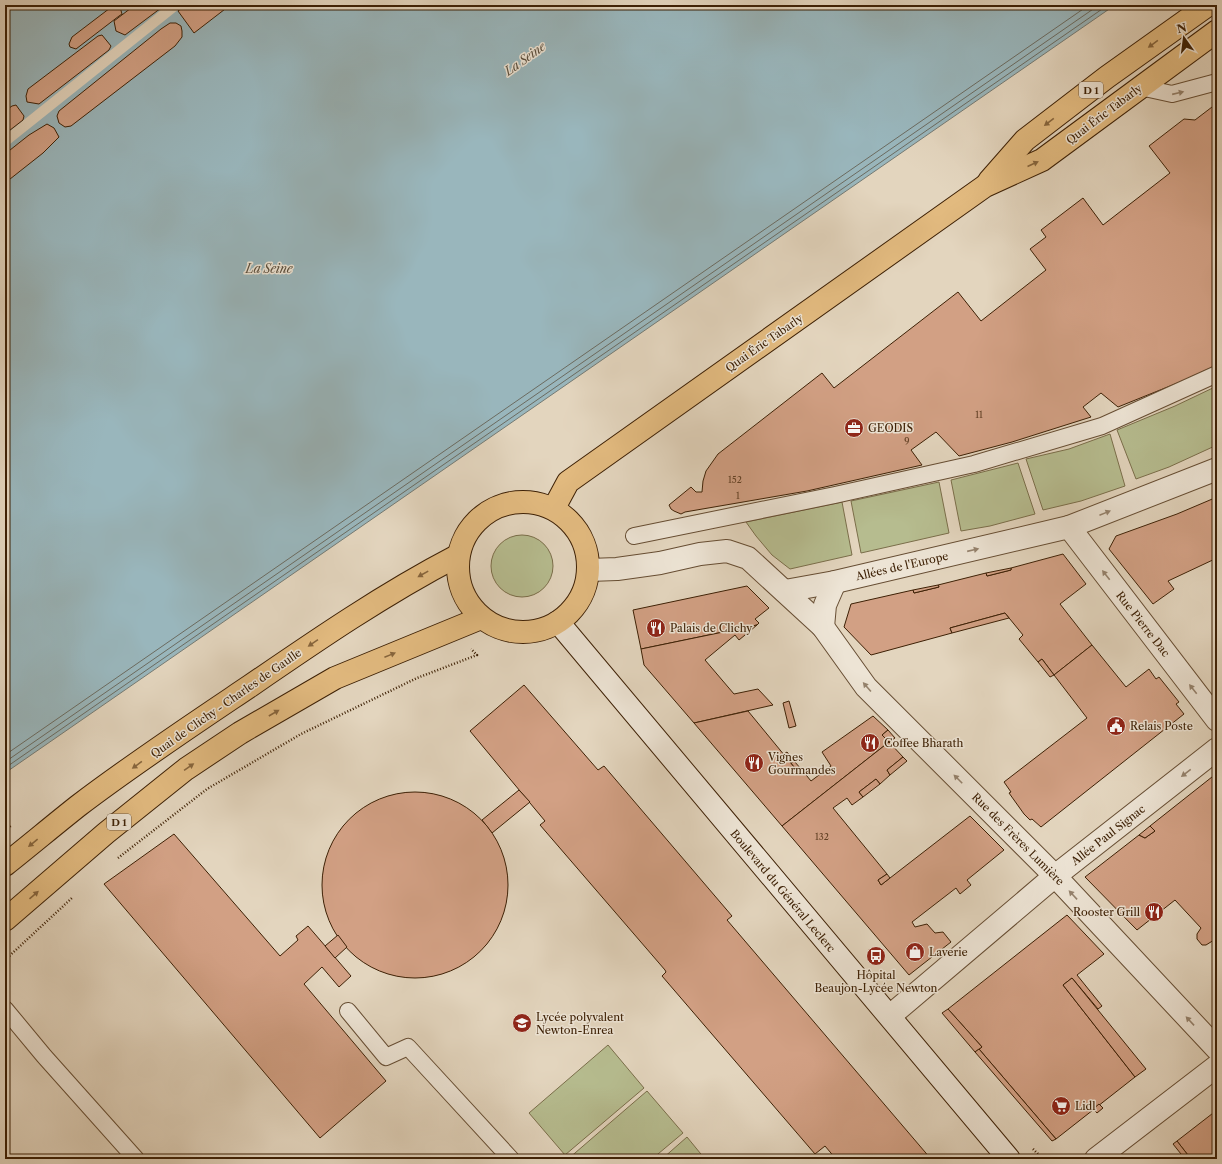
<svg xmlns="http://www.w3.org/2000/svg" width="1222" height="1164" viewBox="0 0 1222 1164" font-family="'Libre Caslon Text',serif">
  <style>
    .green { fill: #b6bc8f; stroke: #7a6e4a }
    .water { fill: #99b6bc; stroke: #747a73 }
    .pier { fill: #e3d5be }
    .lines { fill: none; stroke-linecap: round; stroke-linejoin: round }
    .shore { stroke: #6b6b60; stroke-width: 1 }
    .building { fill: #d2a084; stroke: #3d2005 }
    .service-casing { stroke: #664d33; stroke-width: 18 }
    .pedestrian-casing { stroke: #664d33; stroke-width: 24 }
    .minor-casing { stroke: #664d33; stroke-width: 24 }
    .tertiary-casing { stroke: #664d33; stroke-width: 24 }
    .secondary-casing { stroke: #3d2005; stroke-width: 24 }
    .primary-casing { stroke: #3d2005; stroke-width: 24 }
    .path { stroke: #3d2005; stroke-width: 2.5; stroke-dasharray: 1 2; stroke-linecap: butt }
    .service { stroke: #ede4d5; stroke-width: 16 }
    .pedestrian { stroke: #ede4d5; stroke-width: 22 }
    .minor { stroke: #ede4d5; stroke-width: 22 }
    .tertiary { stroke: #ede4d5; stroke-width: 22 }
    .secondary { stroke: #ede4d5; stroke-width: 22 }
    .primary { stroke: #e2ba7f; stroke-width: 22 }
    .oneway { fill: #87653c }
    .oneway2 { fill: #95826d }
    .labels { text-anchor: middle; stroke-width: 3; stroke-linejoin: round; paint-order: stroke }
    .number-label { font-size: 9px; fill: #624025 }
    .shield { fill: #ede4d5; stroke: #725b43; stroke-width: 1 }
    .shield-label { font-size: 10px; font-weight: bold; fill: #3d2005 }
    .street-label { font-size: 11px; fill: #3d2005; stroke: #ede4d5 }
    .poi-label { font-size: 11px; fill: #3d2005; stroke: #ede4d5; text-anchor: start }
    .water-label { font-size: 12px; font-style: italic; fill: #594d3c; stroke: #ede4d5 }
  </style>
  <rect width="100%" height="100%" fill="#e3d5be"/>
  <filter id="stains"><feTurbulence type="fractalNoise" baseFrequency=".005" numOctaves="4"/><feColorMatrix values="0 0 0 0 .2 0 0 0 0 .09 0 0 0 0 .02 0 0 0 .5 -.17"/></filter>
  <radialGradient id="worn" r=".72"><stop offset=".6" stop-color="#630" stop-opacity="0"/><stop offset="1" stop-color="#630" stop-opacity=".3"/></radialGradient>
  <g class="green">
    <polygon points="1217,386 1217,445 1169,467 1136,479 1117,430 1175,406"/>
    <polygon points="1110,434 1125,486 1081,501 1043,510 1026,459 1069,449"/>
    <polygon points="1018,463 1035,514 990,526 961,531 951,480"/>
    <polygon points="939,482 949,533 861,553 851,501"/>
    <polygon points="842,502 852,555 790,569 772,555 756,536 746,522"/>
    <circle cx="522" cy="566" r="31"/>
    <polygon points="608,1045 644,1088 565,1155 529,1113"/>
    <polygon points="647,1091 683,1133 652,1159 568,1159"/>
    <polygon points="687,1137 705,1159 662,1159"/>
  </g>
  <polygon class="water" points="5,5 1115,5 5,773"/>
  <polygon class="pier" points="167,5 184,5 5,148 5,135"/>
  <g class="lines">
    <g class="shore">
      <polyline points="5,755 1089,5"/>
      <polyline points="5,762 1099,5"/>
      <polyline points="5,768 1108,5"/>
    </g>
  </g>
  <g class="building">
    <polygon points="114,5 118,5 120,7 122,14 119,16 76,49 70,47 69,44 72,37"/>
    <polygon points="135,5 165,5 125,35 116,31 114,21"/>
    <polygon points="186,5 228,5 229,6 194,33 178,11"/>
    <polygon points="170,23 176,23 181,26 182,31 182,37 175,46 71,126 65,127 59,123 57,116 59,111 161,29"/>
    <polygon points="102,35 111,46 109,50 39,104 27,102 26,96 28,89 98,36"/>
    <polygon points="16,105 24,116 23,120 5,134 5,111 12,106"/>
    <polygon points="1212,107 1217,114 1217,365 1180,382 1118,407 1101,393 1083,407 1091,417 1012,442 959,456 936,432 911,450 922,465 807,491 685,512 681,514 674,511 671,509 669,505 691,487 696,492 702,492 703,481 706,471 718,454 822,373 834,388 958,292 981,321 1046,270 1030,249 1046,237 1041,230 1083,198 1103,225 1170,173 1149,146 1184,119 1195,120"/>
    <polygon points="47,124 54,128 59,137 43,153 5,183 5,154 29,135"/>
    <polygon points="1217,497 1217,558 1168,581 1174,589 1153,604 1109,549 1116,536 1177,514"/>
    <polygon points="1063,554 1086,584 1060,604 1092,645 1054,675 1042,659 1038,662 1019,639 1023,635 1005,613 950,628 952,633 871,655 844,627 851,604 913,590 914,593 939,587 938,585 986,573 987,576 1011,570 1011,568"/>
    <polygon points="1011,568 1011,570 987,576 986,573"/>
    <polygon points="938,585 939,587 914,593 913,590"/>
    <polygon points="747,586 769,608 755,619 759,623 757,625 641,649 633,610"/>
    <polygon points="1005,613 1009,618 952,633 950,628"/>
    <polygon points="757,625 739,640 735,635 705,660 734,694 758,689 773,705 694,723 644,665 641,649"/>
    <polygon points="1092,645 1126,687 1149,669 1156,679 1159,677 1179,702 1176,704 1184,714 1041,827 1032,819 1030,820 1024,814 1009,793 1011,792 1004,782 1087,718 1054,675"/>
    <polygon points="1042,659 1054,675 1050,677 1038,662"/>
    <polygon points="524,685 598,770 604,766 732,916 727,920 931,1159 836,1159 825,1146 815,1154 662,976 666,972 665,970 540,825 545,821 470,731"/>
    <polygon points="789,701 796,726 789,728 783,703"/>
    <polygon points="748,711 799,773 802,770 811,781 831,766 822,752 873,716 888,730 882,735 889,742 782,826 694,723"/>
    <polygon points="888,730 895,738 889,742 882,735"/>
    <polygon points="889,742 903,757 887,770 890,775 880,784 876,779 859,792 863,797 852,805 847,798 833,808 887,874 878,880 881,885 970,816 1004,850 967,880 971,885 960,894 956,888 912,922 915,927 927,924 935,933 943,932 951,942 909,975 782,826"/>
    <polygon points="787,752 794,761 791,763 784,754"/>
    <polygon points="903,757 907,761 890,775 887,770"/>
    <polygon points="794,761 802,770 799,773 791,763"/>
    <polygon points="1217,773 1217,943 1214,940 1206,945 1202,945 1197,939 1197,934 1201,928 1175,900 1137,930 1085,877 1139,835 1145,838 1155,831 1150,826"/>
    <polygon points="876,779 880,784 863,797 859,792"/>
    <polygon points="519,790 530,802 492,833 482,820"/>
    <circle cx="415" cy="885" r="93"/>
    <polygon points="1150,826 1155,831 1145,838 1139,835"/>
    <polygon points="174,834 280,956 298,940 296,936 308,926 351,976 339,987 322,967 304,984 386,1081 320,1138 104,884"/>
    <polygon points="887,874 890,878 881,885 878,880"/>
    <polygon points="1067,915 1104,954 1077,975 1102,1006 1098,1009 1072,978 1063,985 1135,1077 1056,1139 979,1049 982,1047 948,1009"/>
    <polygon points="338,935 347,947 335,958 325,946"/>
    <polygon points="1072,978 1146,1069 1135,1077 1063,985"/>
    <polygon points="948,1009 982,1047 975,1052 942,1013"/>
    <polygon points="979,1049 1056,1139 1052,1141 975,1052"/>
    <polygon points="1099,1104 1103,1108 1097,1113 1093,1109"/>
    <polygon points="1217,1110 1217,1159 1191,1159 1177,1141"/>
    <polygon points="1177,1141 1191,1159 1185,1159 1173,1144"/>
  </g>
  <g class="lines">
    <g class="service-casing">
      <g id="service">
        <polyline points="1140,87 1172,94 1217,82"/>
        <polyline points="634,536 835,495 974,464 1102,426 1217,374"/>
        <polyline points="5,1009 44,1056 136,1159"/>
        <polyline points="348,1011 386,1057 408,1047 511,1159"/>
      </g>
    </g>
    <g class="pedestrian-casing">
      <polyline id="pedestrian" points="890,1016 1055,876"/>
    </g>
    <g class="minor-casing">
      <g id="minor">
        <polyline points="1069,527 1217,720"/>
        <polyline points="589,570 617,569 660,563 700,554 727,551 748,558 823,627 866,687 1055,876 1217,1049"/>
        <polyline points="785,591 835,582 1069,527 1217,469"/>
        <polyline points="823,627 825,605 835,582"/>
        <polyline points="1055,876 1217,749"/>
      </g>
    </g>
    <g class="tertiary-casing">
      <polyline id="tertiary" points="1096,1159 1217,1066"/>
    </g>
    <g class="secondary-casing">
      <polyline id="secondary" points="558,622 1009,1159"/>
    </g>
    <g class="primary-casing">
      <g id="primary">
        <polyline points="989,181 1025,140 1107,77 1208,5"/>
        <circle cx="523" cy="567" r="65"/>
        <polyline points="554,508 568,482 985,186 1042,160 1217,31"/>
        <path d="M5,865C29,846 54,825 78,806C133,764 192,725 250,686C317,640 384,594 457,556"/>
        <polyline points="5,920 106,833 186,769 240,733 335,678 481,618"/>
      </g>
    </g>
    <g class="path">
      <polyline points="5,830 12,825"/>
      <polyline points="118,858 207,789 301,734 417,678 477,655 471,649"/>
      <polyline points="5,960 73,897"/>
      <polyline points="1033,1149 1043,1159"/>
    </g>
    <use href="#service" class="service"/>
    <use href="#pedestrian" class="pedestrian"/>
    <use href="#minor" class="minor"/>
    <use href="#tertiary" class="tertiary"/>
    <use href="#secondary" class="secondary"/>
    <use href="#primary" class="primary"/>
  </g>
  <defs><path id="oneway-solid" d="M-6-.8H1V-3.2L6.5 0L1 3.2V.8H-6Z"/></defs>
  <g class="oneway">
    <use href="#oneway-solid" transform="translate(1153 44) rotate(144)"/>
    <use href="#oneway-solid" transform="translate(1049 122) rotate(143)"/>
    <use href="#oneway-solid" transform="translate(1033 164) rotate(-24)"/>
    <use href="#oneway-solid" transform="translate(423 574) rotate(151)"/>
    <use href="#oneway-solid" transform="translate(313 643) rotate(146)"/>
    <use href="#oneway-solid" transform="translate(390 655) rotate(-22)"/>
    <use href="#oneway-solid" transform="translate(274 713) rotate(-30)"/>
    <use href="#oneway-solid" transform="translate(137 765) rotate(144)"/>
    <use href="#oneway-solid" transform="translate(189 767) rotate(-35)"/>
    <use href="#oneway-solid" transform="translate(33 843) rotate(141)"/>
    <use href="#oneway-solid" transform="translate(34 895) rotate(-41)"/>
  </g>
  <g class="oneway2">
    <use href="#oneway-solid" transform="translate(1178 93) rotate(-13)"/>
    <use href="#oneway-solid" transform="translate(1105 513) rotate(-22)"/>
    <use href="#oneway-solid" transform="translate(973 550) rotate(-13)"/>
    <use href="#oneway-solid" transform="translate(1106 575) rotate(-128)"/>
    <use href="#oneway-solid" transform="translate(867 687) rotate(-131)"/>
    <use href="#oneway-solid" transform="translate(1193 689) rotate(-128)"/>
    <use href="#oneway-solid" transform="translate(1186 773) rotate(142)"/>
    <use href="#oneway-solid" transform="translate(958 779) rotate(-135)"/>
    <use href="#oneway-solid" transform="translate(1073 895) rotate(-133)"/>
    <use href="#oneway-solid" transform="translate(1190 1021) rotate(-133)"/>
  </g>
  <defs>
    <g id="office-disc" transform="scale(1)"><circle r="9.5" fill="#8f2418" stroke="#ede4d5"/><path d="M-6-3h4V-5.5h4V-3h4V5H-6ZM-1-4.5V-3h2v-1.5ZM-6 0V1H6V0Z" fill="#fff"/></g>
    <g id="restaurant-disc" transform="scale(1)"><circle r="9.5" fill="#8f2418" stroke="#ede4d5"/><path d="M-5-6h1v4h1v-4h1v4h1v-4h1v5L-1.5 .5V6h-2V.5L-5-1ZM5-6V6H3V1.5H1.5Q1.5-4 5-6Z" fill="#fff"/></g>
    <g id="civic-disc" transform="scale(1)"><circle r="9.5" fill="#8f2418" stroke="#ede4d5"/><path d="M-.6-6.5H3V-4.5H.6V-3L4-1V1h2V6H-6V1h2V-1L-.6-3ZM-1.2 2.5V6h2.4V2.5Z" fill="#fff"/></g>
    <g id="shop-disc" transform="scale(1)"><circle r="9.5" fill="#8f2418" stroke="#ede4d5"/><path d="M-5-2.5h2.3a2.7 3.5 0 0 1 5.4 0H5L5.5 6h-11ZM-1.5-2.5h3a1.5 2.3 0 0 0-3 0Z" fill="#fff"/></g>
    <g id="bus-disc" transform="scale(1)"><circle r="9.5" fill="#8f2418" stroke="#ede4d5"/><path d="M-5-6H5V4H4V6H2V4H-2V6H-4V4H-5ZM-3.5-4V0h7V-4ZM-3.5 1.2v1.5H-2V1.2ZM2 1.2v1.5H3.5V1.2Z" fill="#fff"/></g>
    <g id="school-disc" transform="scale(1)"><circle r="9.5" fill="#8f2418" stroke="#ede4d5"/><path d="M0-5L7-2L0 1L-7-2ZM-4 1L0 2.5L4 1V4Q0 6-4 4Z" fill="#fff"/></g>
    <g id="supermarket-disc" transform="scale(1)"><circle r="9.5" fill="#8f2418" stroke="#ede4d5"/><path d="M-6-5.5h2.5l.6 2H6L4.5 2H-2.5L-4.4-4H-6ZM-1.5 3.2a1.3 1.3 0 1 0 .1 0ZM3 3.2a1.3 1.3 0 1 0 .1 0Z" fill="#fff"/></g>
  </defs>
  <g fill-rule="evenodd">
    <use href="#office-disc" x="854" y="428"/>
    <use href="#restaurant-disc" x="656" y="628"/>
    <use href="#civic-disc" x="1116" y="726"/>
    <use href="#restaurant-disc" x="870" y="743"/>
    <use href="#restaurant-disc" x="754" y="763"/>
    <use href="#restaurant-disc" x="1154" y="912"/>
    <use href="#shop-disc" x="915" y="952"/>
    <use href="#bus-disc" x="876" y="956"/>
    <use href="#school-disc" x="522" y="1023"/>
    <use href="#supermarket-disc" x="1061" y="1106"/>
  </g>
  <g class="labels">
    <g class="number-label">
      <text x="979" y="418">11</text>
      <text x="907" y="444">9</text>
      <text x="735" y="483">152</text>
      <text x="738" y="499">1</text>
      <text x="822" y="840">132</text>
    </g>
    <g class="shield">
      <rect x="1079" y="82" width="24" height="16" rx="3"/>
      <rect x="107" y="814" width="24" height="16" rx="3"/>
    </g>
    <g class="shield-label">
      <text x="1091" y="94">D 1</text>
      <text x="119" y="826">D 1</text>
    </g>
    <g class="street-label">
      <text transform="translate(1104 114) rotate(-37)" y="4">Quai Éric Tabarly</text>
      <text transform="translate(764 343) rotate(-35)" y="4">Quai Éric Tabarly</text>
      <text transform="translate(902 566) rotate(-13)" y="4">Allées de l'Europe</text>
      <text transform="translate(1143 624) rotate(52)" y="4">Rue Pierre Dac</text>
      <text transform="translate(226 703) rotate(-35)" y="4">Quai de Clichy - Charles de Gaulle</text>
      <text transform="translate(1108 835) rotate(-38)" y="4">Allée Paul Signac</text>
      <text transform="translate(1018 839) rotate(45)" y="4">Rue des Frères Lumière</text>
      <text transform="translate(783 891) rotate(50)" y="4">Boulevard du Général Leclerc</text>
    </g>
    <g class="poi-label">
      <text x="868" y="432">GEODIS</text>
      <text x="670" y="632">Palais de Clichy</text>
      <text x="1130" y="730">Relais Poste</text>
      <text x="884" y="747">Coffee Bharath</text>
      <text x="768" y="761">Vignes<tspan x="768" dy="13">Gourmandes</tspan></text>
      <text x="1140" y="916" text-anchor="end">Rooster Grill</text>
      <text x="929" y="956">Laverie</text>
      <text x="876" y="979" text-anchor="middle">Hôpital<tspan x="876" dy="13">Beaujon-Lycée Newton</tspan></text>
      <text x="536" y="1021">Lycée polyvalent<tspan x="536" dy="13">Newton-Enrea</tspan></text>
      <text x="1075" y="1110">Lidl</text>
    </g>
    <g class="water-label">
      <text transform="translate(525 59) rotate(-36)" y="4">La Seine</text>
      <text x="269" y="273">La Seine</text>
    </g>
  </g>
  <rect width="1222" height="1164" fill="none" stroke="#e3d5be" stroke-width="20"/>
  <rect x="6" y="6" width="1210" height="1152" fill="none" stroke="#3d2005" stroke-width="2"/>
  <rect x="10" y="10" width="1202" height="1144" fill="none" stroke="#3d2005"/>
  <g transform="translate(1184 38) rotate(346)" stroke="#ede4d5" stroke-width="3" paint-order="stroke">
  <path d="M0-3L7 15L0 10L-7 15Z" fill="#3d2005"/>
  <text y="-6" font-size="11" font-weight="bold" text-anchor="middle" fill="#3d2005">N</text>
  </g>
  <rect width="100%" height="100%" filter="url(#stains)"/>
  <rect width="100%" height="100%" fill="url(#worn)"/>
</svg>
